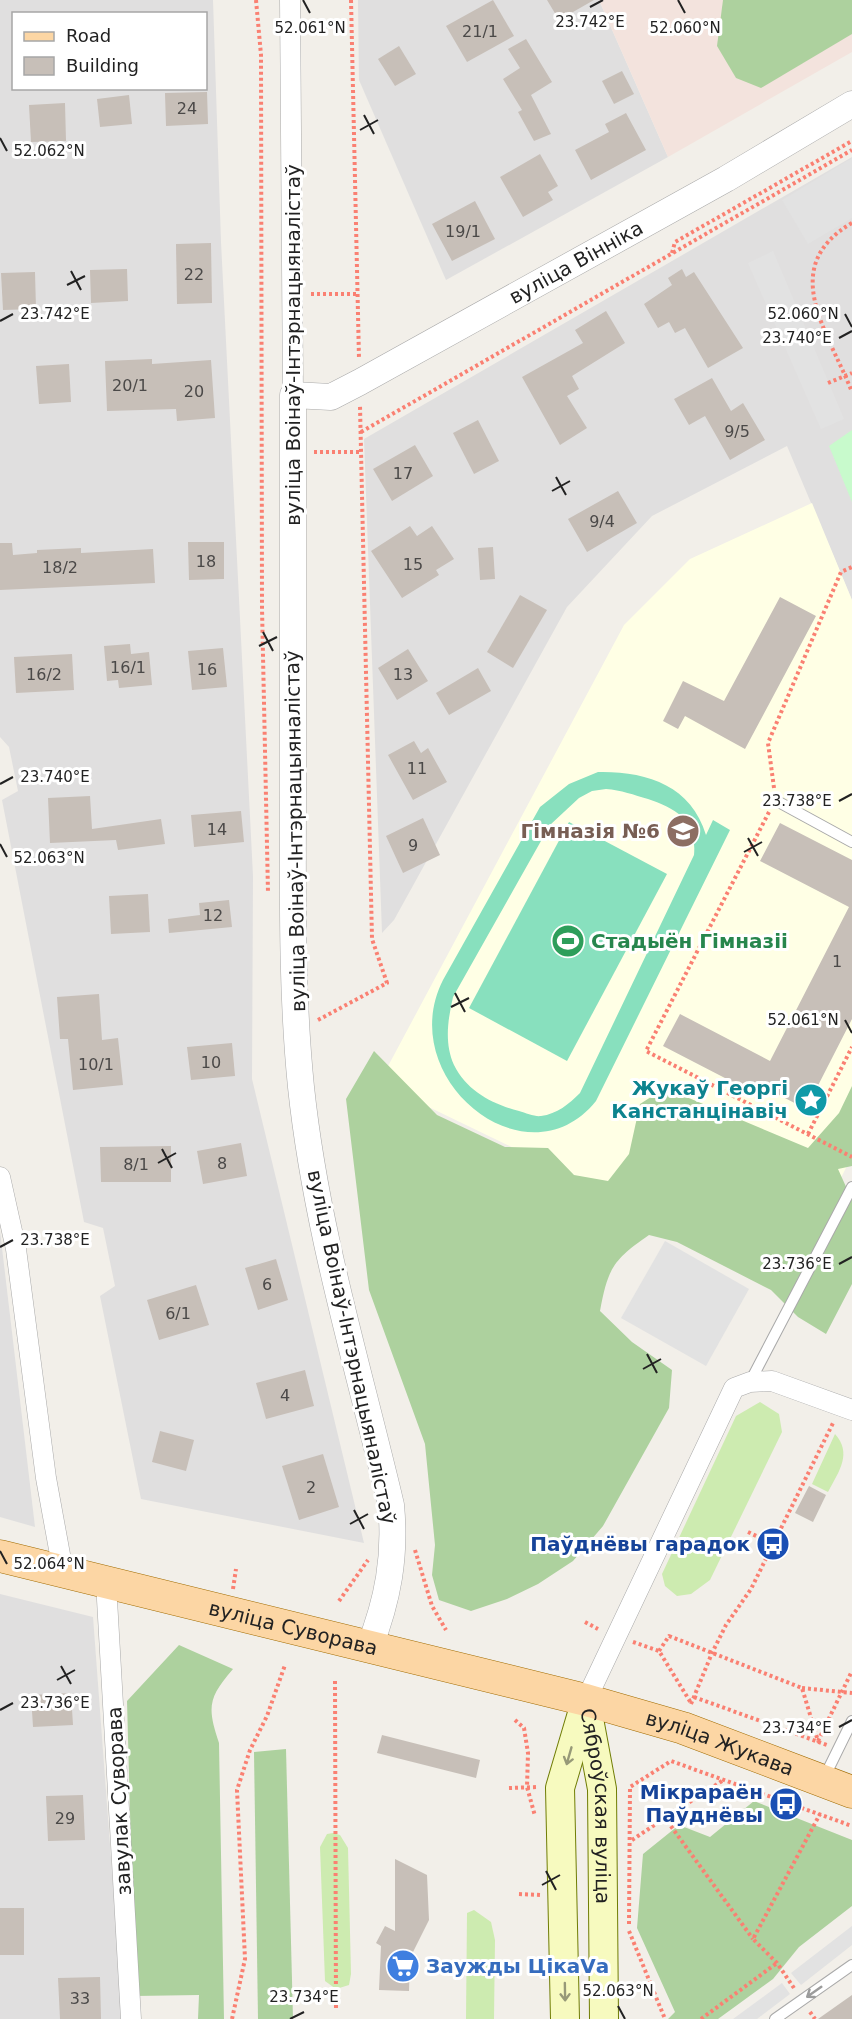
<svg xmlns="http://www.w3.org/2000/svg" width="852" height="2019" viewBox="0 0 852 2019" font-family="'DejaVu Sans',sans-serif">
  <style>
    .residential { fill: #e0dfdf; fill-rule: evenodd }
    .education { fill: #ffffe5 }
    .military { fill: #f3e3dd }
    .grass { fill: #cdebb0 }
    .forest { fill: #add19e }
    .park { fill: #c8facc }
    .pitch { fill: #88e0be; fill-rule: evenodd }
    .parking { fill: #e2e2e2 }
    .building { fill: #c7bfb8 }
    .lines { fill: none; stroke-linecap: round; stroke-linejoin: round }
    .service-casing { stroke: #a9a9a9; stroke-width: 12 }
    .minor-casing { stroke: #a9a9a9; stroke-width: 21 }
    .tertiary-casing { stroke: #a9a9a9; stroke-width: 27 }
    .secondary-casing { stroke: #707d05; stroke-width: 30 }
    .primary-casing { stroke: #a06b00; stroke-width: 33 }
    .path { stroke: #fa8072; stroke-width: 4; stroke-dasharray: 3 3; stroke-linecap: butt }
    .service { stroke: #fff; stroke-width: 10 }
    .minor { stroke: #fff; stroke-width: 20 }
    .tertiary { stroke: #fff; stroke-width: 26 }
    .secondary { stroke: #f7fabf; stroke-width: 28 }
    .primary { stroke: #fcd6a4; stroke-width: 32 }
    .oneway { stroke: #979978 }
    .oneway2 { stroke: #9c9c9c }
    .ticks { fill: none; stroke: #222; stroke-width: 2 }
    .labels { text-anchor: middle; stroke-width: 6; stroke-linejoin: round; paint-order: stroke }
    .number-label { font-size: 16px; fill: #4b4948 }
    .street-label { font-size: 20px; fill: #222; stroke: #fff }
    .education-label { font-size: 20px; font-weight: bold; fill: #785e54; stroke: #fff; text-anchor: end }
    .leisure-label { font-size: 20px; font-weight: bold; fill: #27864d; stroke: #fff; text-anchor: start }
    .culture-label { font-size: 20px; font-weight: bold; fill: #0d838f; stroke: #fff; text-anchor: end }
    .transit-label { font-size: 20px; font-weight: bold; fill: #164399; stroke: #fff; text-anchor: end }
    .shop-label { font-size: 20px; font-weight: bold; fill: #366cbe; stroke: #fff; text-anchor: start }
    .ticks-label { font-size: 15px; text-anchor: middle; fill: #222; stroke: #fff; stroke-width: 6; stroke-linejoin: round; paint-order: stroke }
  </style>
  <rect width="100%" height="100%" fill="#f2efe9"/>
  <g class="residential">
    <path d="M0,0H213L221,242L253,876L252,1079L364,1543L141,1499L100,1296L115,1286L103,1228L84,1222L2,800L18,791L9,747L0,737ZM14,14H206V88H14Z"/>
    <polygon points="358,0 599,0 668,157 446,280 359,80"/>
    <polygon points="852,157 852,600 787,446 652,516 567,607 394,920 382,933 364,439"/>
    <polygon points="0,1231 35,1527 0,1517"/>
    <polygon points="0,1594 93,1617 123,2019 0,2019"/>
  </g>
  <polygon class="education" points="812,503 852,600 852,1156 789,1281 379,1083 624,625 690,559"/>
  <polygon class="military" points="599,0 852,0 852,52 668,157"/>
  <g class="grass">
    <polygon points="760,1402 779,1414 782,1432 710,1580 691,1594 677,1596 665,1586 662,1574 736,1416"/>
    <path d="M835,1434C852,1453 840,1470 828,1492L812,1484Z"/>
    <polygon points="333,1833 340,1835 348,1848 351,1974 349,1985 336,1989 325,1981 320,1847 327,1834"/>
    <polygon points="474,1910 491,1922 495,1940 494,2019 466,2019 467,1913"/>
  </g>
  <g class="forest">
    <polygon points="723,0 852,0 852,34 761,88 736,78 717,46"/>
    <path d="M374,1051L437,1115L505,1147L548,1148L574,1175L608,1181L629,1154L640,1104L665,1088L808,1148L839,1113L852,1086V1166L838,1169L852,1200V1284L826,1334L798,1317L771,1290L677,1242L649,1235C613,1260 608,1268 600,1311L632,1342L672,1370L669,1408L603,1526L573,1561L538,1584L507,1599L471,1611L439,1600L432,1575L435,1545L425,1444L369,1290L346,1099Z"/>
    <path d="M179,1645L233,1669C208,1698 207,1707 219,1743L224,2019H198L199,1995L135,1996L127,1701Z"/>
    <polygon points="286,1749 293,2019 258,2019 254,1752"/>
    <polygon points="754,1801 852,1840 852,1906 799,1947 773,1979 718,2019 668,2019 675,2012 637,1928 643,1854 679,1825 710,1837"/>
  </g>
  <polygon class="park" points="852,430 852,502 829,446"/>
  <g class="pitch">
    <path d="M598,772C646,771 691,785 706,835L713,820L730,830L596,1101C527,1187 393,1079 443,980L540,807L569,784ZM606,789C621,790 634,795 648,799C677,809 697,821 694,855L580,1093C569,1104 557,1114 541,1116C535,1117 526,1113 519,1111C492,1104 467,1091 454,1065C444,1043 448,1019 453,997L550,825L579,798L592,791Z"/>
    <polygon points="569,822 667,874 567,1061 469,1008"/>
  </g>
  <g class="parking">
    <polygon points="852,158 852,218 808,244 782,200"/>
    <polygon points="773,251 844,419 821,429 748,263"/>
    <polygon points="665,1241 749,1289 706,1366 621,1318"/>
    <polygon points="852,1926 852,1945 801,1985 791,1973"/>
    <polygon points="782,1983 790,1994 757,2019 733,2019"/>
  </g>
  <g class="building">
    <polygon points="493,0 514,36 467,62 446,26"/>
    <polygon points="547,0 594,0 559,20"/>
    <polygon points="526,39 552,82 531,95 551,134 534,141 518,112 522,110 503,79 520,68 508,49"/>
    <polygon points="399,46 416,74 395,86 378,59"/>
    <polygon points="622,71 634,94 614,104 602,81"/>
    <polygon points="207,92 208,124 166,126 165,93"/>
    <polygon points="129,95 132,124 100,127 97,99"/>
    <polygon points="65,103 66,141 31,142 29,105"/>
    <polygon points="626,113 646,150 591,180 575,150 609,132 605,124"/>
    <polygon points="540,154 558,186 548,192 553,200 523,217 500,177"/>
    <polygon points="475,201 495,239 452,261 432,224"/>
    <polygon points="211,243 212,303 177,304 176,244"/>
    <polygon points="127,269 128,301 91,303 90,270"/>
    <polygon points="682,269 686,277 694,272 743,348 708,368 685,328 675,333 669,322 658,328 644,304 672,285 668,278"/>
    <polygon points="35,272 36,309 3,310 1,273"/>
    <polygon points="606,311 625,343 572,376 579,389 567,396 587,428 560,445 522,377 583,343 575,330"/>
    <polygon points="152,359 152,364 211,360 215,418 177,421 176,409 107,411 105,361"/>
    <polygon points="69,364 71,402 39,404 36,366"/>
    <polygon points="712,378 731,411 743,403 765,440 730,460 705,416 689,425 674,399"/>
    <polygon points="478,420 499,461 474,474 453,433"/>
    <polygon points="415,445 433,476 392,501 373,469"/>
    <polygon points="618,491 637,523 587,552 568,519"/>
    <polygon points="410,526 417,536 432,526 454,559 436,570 439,575 402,598 371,551"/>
    <polygon points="188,542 224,542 224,579 189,580"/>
    <polygon points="0,543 12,543 13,555 37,553 37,550 81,548 81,553 153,549 155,583 0,590"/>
    <polygon points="493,547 495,579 480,580 478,548"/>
    <polygon points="520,595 547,610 513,668 487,652"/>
    <polygon points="780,597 816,616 745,749 685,716 678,729 663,721 683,681 724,701"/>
    <polygon points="130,644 131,654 149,652 152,685 119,688 118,680 107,681 104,646"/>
    <polygon points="223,648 227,687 192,690 188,651"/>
    <polygon points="408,649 428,681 397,700 378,668"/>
    <polygon points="72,654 74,690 16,693 14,657"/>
    <polygon points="478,668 491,691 449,715 436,693"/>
    <polygon points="414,741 421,753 428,748 447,782 413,800 388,755"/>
    <polygon points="90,796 92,829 161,819 165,844 118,850 116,840 50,843 48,798"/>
    <polygon points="241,811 244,842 194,847 191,815"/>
    <polygon points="423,818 440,855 403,873 386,836"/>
    <polygon points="780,823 852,860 852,1019 806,1109 756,1083 752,1092 663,1046 680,1014 770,1061 849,907 760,861"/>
    <polygon points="148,894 150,932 111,934 109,896"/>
    <polygon points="229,900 232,927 169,933 168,919 200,915 199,903"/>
    <polygon points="99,994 102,1040 118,1038 123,1085 73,1090 68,1039 60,1039 57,997"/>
    <polygon points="232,1043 235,1076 191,1080 187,1047"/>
    <polygon points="241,1143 247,1176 203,1184 197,1151"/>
    <polygon points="171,1146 171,1182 101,1182 100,1147"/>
    <polygon points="276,1259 288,1300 258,1310 245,1268"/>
    <polygon points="196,1285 209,1325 159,1340 147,1300"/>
    <polygon points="305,1370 314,1406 266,1419 256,1383"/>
    <polygon points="160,1431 194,1440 186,1471 152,1462"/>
    <polygon points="323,1454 339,1507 299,1520 282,1466"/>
    <polygon points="809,1486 826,1495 813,1522 795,1513"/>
    <polygon points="71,1693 73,1725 33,1727 31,1695"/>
    <polygon points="382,1735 480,1760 476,1778 377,1753"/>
    <polygon points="83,1795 85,1840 48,1841 46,1796"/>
    <polygon points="395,1859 427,1875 429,1920 410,1958 409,1991 379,1990 381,1946 376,1943 385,1926 395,1931"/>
    <rect x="0" y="1908" width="24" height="47"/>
    <polygon points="100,1977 101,2019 60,2019 58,1978"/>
    <polygon points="852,1995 852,2019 818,2019"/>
  </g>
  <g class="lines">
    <g class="service-casing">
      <g id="service">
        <polyline points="775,800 852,842"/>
        <polyline points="750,1382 852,1187"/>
        <polyline points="824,1778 852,1721"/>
        <polyline points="775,2019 852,1965"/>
      </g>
    </g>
    <g class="minor-casing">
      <g id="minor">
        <polyline points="290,0 293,395"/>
        <polyline points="0,1177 16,1249 46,1478 63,1571"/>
        <polyline points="106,1582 131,2019"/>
        <polyline points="586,1700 734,1388 750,1382 772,1381 852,1410"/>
      </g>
    </g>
    <g class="tertiary-casing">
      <g id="tertiary">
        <path id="s1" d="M369,1648C388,1600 396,1556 391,1505C358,1365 316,1230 301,1087C291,988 293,888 293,789C293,658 293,526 293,395L331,397L360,382L726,179L852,104"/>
      </g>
    </g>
    <g class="secondary-casing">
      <g id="secondary">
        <path id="s2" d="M587,1708L602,1789L604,2019"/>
        <polyline points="565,2019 560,1788 586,1700"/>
      </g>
    </g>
    <g class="primary-casing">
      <g id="primary">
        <path id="s3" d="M0,1556L586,1700L683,1728L852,1792"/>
      </g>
    </g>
    <g class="path">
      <polyline points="256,0 261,55 262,608 268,893"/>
      <polyline points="351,0 359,359"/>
      <path d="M852,223C777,267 828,331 852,392"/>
      <polyline points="672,253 675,242 852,141"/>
      <polyline points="311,294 358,294"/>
      <polyline points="828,383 852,373"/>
      <polyline points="361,432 852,150"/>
      <polyline points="314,452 361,452"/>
      <polyline points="774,788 768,743 841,572 852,567"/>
      <polyline points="769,812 646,1051 852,1157"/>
      <polyline points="318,1020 387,983 372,939 360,406"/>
      <polyline points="808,1134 852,1047"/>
      <polyline points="748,1532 773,1544"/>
      <polyline points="415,1550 432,1606 446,1630"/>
      <polyline points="233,1589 236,1569"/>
      <polyline points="339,1601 368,1560"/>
      <polyline points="585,1622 598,1629"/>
      <polyline points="633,1642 659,1651 691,1703"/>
      <polyline points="659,1651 669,1636 802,1688 818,1741 852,1671"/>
      <polyline points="335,1681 336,2008"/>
      <polyline points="802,1688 852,1693"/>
      <polyline points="694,1697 827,1745"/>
      <polyline points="691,1704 712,1653 726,1625 751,1589 834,1421"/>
      <polyline points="515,1720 524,1728 528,1753 527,1787 535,1816"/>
      <polyline points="722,1781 665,1818 753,1939"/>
      <polyline points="509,1788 538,1787"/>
      <polyline points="632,1840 665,1818"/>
      <polyline points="519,1894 541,1895"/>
      <polyline points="629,1924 630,1787 671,1761 852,1826"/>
      <polyline points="629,1931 665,2019"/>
      <polyline points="794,1988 777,1963 753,1939 820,1814"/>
      <polyline points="810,2012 815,2019"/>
      <polyline points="232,2019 245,1959 237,1790 250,1750 267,1716 285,1665"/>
      <polyline points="701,2019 777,1963"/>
    </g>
    <use href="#service" class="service"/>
    <use href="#minor" class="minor"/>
    <use href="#tertiary" class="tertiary"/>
    <use href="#secondary" class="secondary"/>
    <use href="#primary" class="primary"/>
  </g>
  <defs><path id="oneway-shaft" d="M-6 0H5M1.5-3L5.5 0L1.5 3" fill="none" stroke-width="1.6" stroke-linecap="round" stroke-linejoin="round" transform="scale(1.5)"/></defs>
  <g class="oneway">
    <use href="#oneway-shaft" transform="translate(569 1756) rotate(106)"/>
    <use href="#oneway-shaft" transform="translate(565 1992) rotate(89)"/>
  </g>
  <use class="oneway2" href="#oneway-shaft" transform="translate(814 1992) rotate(145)"/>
  <path class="ticks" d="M303,0L310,13M678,0L685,13M590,7L603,0M364,115L374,134M360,130L378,120M0,138L7,151M71,271L81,290M67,285L85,276M845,314L852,327M0,321L13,314M839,338L852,331M556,477L566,495M552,491L570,481M263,632L273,651M259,646L277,637M0,784L13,777M839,801L852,794M748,838L758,856M0,844L7,857M744,852L762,842M455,993L465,1012M451,1007L469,998M845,1020L852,1033M162,1149L172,1168M158,1163L176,1153M0,1247L13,1240M839,1264L852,1257M647,1354L657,1373M643,1369L661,1359M354,1510L364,1529M350,1524L368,1514M0,1551L7,1564M61,1666L71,1684M57,1680L75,1670M0,1710L13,1703M839,1727L852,1720M546,1871L556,1890M542,1885L560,1875M618,2006L625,2019M290,2019L304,2012"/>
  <defs>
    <g id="school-disc" transform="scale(1.725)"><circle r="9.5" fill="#8d6e63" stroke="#fff"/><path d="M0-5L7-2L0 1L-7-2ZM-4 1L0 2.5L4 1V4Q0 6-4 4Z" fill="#fff"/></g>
    <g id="stadium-disc" transform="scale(1.725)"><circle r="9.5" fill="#2e9e5b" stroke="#fff"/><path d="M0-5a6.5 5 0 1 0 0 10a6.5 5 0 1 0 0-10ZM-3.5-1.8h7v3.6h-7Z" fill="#fff"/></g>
    <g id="sight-disc" transform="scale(1.725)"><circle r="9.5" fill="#0f9aa8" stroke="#fff"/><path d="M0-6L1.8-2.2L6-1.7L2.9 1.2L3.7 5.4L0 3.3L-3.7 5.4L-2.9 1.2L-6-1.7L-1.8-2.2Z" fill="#fff"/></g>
    <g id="bus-disc" transform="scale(1.725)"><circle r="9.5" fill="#1a4fb4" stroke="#fff"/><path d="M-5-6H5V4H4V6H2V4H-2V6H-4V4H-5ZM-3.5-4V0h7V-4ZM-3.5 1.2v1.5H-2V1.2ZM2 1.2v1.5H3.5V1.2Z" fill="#fff"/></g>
    <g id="supermarket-disc" transform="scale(1.725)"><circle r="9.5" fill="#3f7fe0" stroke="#fff"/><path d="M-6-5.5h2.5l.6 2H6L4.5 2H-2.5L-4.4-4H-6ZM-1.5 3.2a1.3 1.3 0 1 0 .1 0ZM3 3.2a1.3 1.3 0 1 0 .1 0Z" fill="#fff"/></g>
  </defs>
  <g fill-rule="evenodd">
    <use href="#school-disc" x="683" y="831"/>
    <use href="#stadium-disc" x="568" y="941"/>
    <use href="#sight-disc" x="811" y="1100"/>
    <use href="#bus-disc" x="773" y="1544"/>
    <use href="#bus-disc" x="786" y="1804"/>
    <use href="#supermarket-disc" x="403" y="1966"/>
  </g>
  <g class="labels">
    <g class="number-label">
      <text x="480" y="37">21/1</text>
      <text x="187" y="114">24</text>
      <text x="463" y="237">19/1</text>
      <text x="194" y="280">22</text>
      <text x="130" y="391">20/1</text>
      <text x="194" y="397">20</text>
      <text x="737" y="437">9/5</text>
      <text x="403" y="479">17</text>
      <text x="602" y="527">9/4</text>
      <text x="206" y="567">18</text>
      <text x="413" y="570">15</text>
      <text x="60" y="573">18/2</text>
      <text x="128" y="673">16/1</text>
      <text x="207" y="675">16</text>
      <text x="44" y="680">16/2</text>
      <text x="403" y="680">13</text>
      <text x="417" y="774">11</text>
      <text x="217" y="835">14</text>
      <text x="413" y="851">9</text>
      <text x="213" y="921">12</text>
      <text x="837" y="967">1</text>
      <text x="211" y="1068">10</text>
      <text x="96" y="1070">10/1</text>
      <text x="222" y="1169">8</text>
      <text x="136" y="1170">8/1</text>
      <text x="267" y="1290">6</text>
      <text x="178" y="1319">6/1</text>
      <text x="285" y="1401">4</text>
      <text x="311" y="1493">2</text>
      <text x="65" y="1824">29</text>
      <text x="80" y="2004">33</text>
    </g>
    <g class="street-label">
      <text dy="7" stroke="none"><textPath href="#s1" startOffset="1584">вуліца Вінніка</textPath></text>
      <text transform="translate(293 345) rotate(-90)" y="7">вуліца Воінаў-Інтэрнацыяналістаў</text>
      <text transform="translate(295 831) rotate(-91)" y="7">вуліца Воінаў-Інтэрнацыяналістаў</text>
      <text transform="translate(352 1347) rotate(78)" y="7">вуліца Воінаў-Інтэрнацыяналістаў</text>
      <text dy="7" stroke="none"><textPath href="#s3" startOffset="302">вуліца Суворава</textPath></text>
      <text dy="7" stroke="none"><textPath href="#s3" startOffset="744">вуліца Жукава</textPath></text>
      <text transform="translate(119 1801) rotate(-93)" y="7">завулак Суворава</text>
      <text dy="7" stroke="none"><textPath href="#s2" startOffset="99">Сяброўская вуліца</textPath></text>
    </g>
    <g class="education-label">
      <text x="660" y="838">Гімназія №6</text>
    </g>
    <g class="leisure-label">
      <text x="591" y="948">Стадыён Гімназіі</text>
    </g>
    <g class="culture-label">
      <text x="788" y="1095">Жукаў Георгі<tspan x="788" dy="23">Канстанцінавіч</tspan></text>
    </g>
    <g class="transit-label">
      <text x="750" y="1551">Паўднёвы гарадок</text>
      <text x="763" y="1799">Мікрараён<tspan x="763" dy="23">Паўднёвы</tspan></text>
    </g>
    <g class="shop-label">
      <text x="426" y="1973">Заужды ЦікаVа</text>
    </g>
  </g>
  <g class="ticks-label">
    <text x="590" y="27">23.742°E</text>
    <text x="310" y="33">52.061°N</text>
    <text x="685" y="33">52.060°N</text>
    <text x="49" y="156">52.062°N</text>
    <text x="803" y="319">52.060°N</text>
    <text x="55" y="319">23.742°E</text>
    <text x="797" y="343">23.740°E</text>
    <text x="55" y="782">23.740°E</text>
    <text x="797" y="806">23.738°E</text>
    <text x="49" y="863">52.063°N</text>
    <text x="803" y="1025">52.061°N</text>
    <text x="55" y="1245">23.738°E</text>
    <text x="797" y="1269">23.736°E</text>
    <text x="49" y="1569">52.064°N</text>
    <text x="55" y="1708">23.736°E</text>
    <text x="797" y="1733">23.734°E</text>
    <text x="618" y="1996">52.063°N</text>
    <text x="304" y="2002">23.734°E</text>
  </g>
  <rect x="12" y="12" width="195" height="78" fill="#ffffff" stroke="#a7a7a7" stroke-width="1.5"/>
  <rect x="24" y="32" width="30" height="9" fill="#fcd6a4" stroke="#a7a7a7" stroke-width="1.5"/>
  <text x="66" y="42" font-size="18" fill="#222222">Road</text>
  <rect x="24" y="57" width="30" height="18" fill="#c7bfb8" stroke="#a7a7a7" stroke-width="1.5"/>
  <text x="66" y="72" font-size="18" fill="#222222">Building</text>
</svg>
